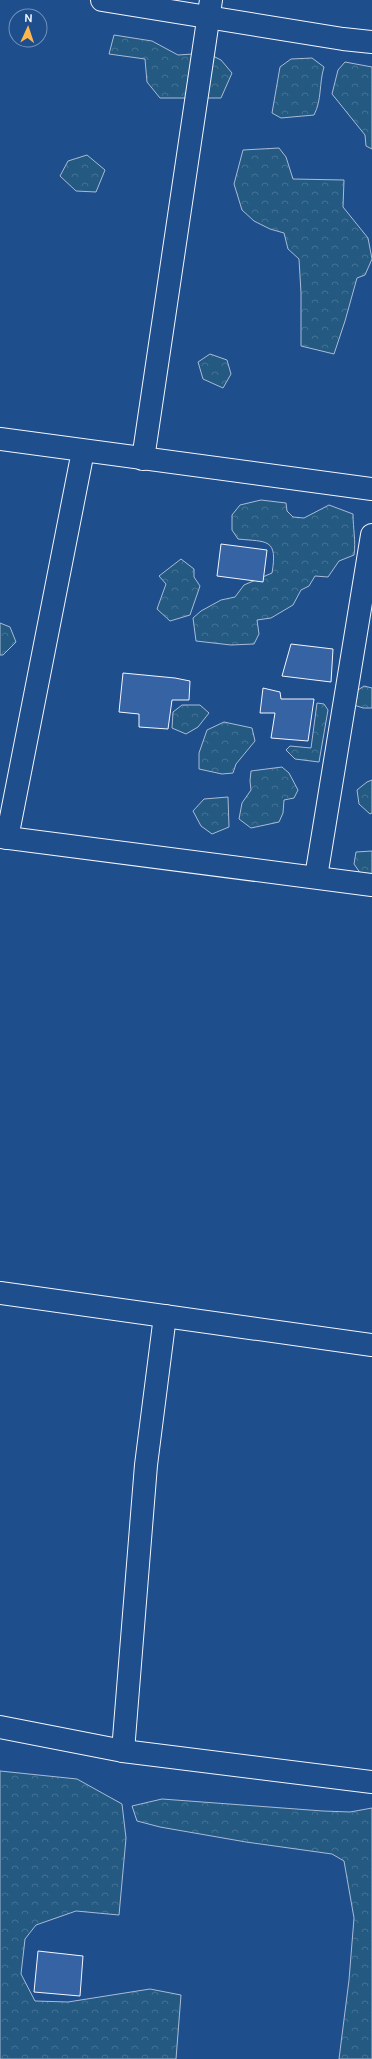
<svg xmlns="http://www.w3.org/2000/svg" width="372" height="2059" viewBox="0 0 372 2059" font-family="'DM Sans',sans-serif">
  <style>
    .forest { fill: url(#forest-crowns); stroke: #a8bbd7 }
    .building { fill: #3563a3; stroke: #f2f6ff }
    .lines { fill: none; stroke-linecap: round; stroke-linejoin: round }
    .street-casing { stroke: #f2f6ff; stroke-width: 24 }
    .street { stroke: #1f4e8c; stroke-width: 22 }
  </style>
  <defs>
    <pattern id="forest-crowns" width="20" height="18" patternUnits="userSpaceOnUse"><rect width="20" height="18" fill="#245a82"/><path d="M2 6a3 3 0 1 1 6 0M12 15a3 3 0 1 1 6 0" fill="none" stroke="#447295"/></pattern>
  </defs>
  <rect width="100%" height="100%" fill="#1f4e8c"/>
  <g class="forest">
    <polygon points="114,35 152,41 178,55 207,53 221,60 232,73 221,98 160,98 147,82 145,59 109,54"/>
    <path d="M312,58L324,67C319,83 322,100 314,115L281,118L272,113L280,67L291,59Z"/>
    <polygon points="345,62 372,67 372,149 366,146 365,135 332,94 338,70"/>
    <polygon points="279,148 286,157 293,179 344,180 343,207 368,238 372,259 365,275 357,278 345,321 334,354 301,346 301,293 299,259 288,249 284,233 270,229 254,221 242,210 234,184 243,150"/>
    <polygon points="87,155 105,170 96,192 76,191 60,176 68,161"/>
    <polygon points="210,354 227,360 231,374 223,388 203,379 198,362"/>
    <path d="M261,500L286,503L287,511L293,517L304,518L329,505L353,514C353,528 356,541 354,555L339,561L328,577L315,576L309,586L301,590L293,605L271,618L257,620L259,634L254,644L231,645L196,641L193,618L201,611L221,600L235,597L244,585L272,573C278,538 267,542 238,539L232,530V515L240,505Z"/>
    <polygon points="181,559 194,569 194,577 200,586 190,615 170,621 157,609 166,584 159,576"/>
    <polygon points="0,623 10,627 16,642 3,655 0,655"/>
    <polygon points="364,686 372,688 372,708 363,708 354,705 355,692"/>
    <polygon points="317,703 324,704 328,710 319,762 295,759 286,750 290,746 311,748"/>
    <polygon points="182,705 200,705 209,713 198,727 186,734 172,728 173,712"/>
    <polygon points="224,722 252,728 255,741 236,764 233,773 222,774 199,769 199,753 207,730"/>
    <polygon points="282,767 289,773 298,790 294,798 284,800 283,813 279,822 251,828 239,819 242,803 251,790 250,781 251,771"/>
    <polygon points="372,780 372,813 370,814 359,804 357,790 367,782"/>
    <polygon points="228,797 229,827 212,834 201,826 193,811 204,799"/>
    <polygon points="372,851 372,879 363,877 354,864 356,852"/>
    <polygon points="0,1771 77,1779 122,1804 126,1838 119,1915 76,1911 36,1925 25,1939 21,1974 35,2001 68,2002 150,1989 181,1995 176,2059 0,2059"/>
    <polygon points="162,1799 323,1811 350,1812 372,1808 372,2059 339,2059 349,1980 354,1918 344,1861 332,1854 246,1842 160,1827 137,1821 132,1806"/>
  </g>
  <g class="building">
    <polygon points="221,544 267,550 263,582 217,576"/>
    <polygon points="291,644 333,649 331,682 282,676"/>
    <polygon points="123,673 175,678 190,681 189,700 172,700 168,729 139,727 139,714 119,712"/>
    <polygon points="263,688 280,692 281,699 314,699 308,741 271,738 275,713 260,713"/>
    <polygon points="38,1951 83,1956 80,1996 34,1992"/>
  </g>
  <g class="lines">
    <g class="street-casing">
      <g id="street">
        <polyline points="102,0 343,39 372,42"/>
        <polyline points="0,439 372,489"/>
        <polyline points="143,459 211,0"/>
        <polyline points="0,837 372,885"/>
        <polyline points="7,838 83,451"/>
        <polyline points="316,877 372,535"/>
        <polyline points="0,1293 372,1345"/>
        <polyline points="0,1727 123,1751 372,1782"/>
        <polyline points="123,1751 146,1465 165,1316"/>
      </g>
    </g>
    <use href="#street" class="street"/>
  </g>
  <g transform="translate(28 28) rotate(3)"><circle r="19" fill="#1f4e8c" stroke="#7391ba"/>
  <path d="M0-3L7 15L0 10L-7 15Z" fill="#ffb74d"/>
  <text y="-6" font-size="11" font-weight="bold" text-anchor="middle" fill="#f2f6ff">N</text>
  </g>
</svg>
